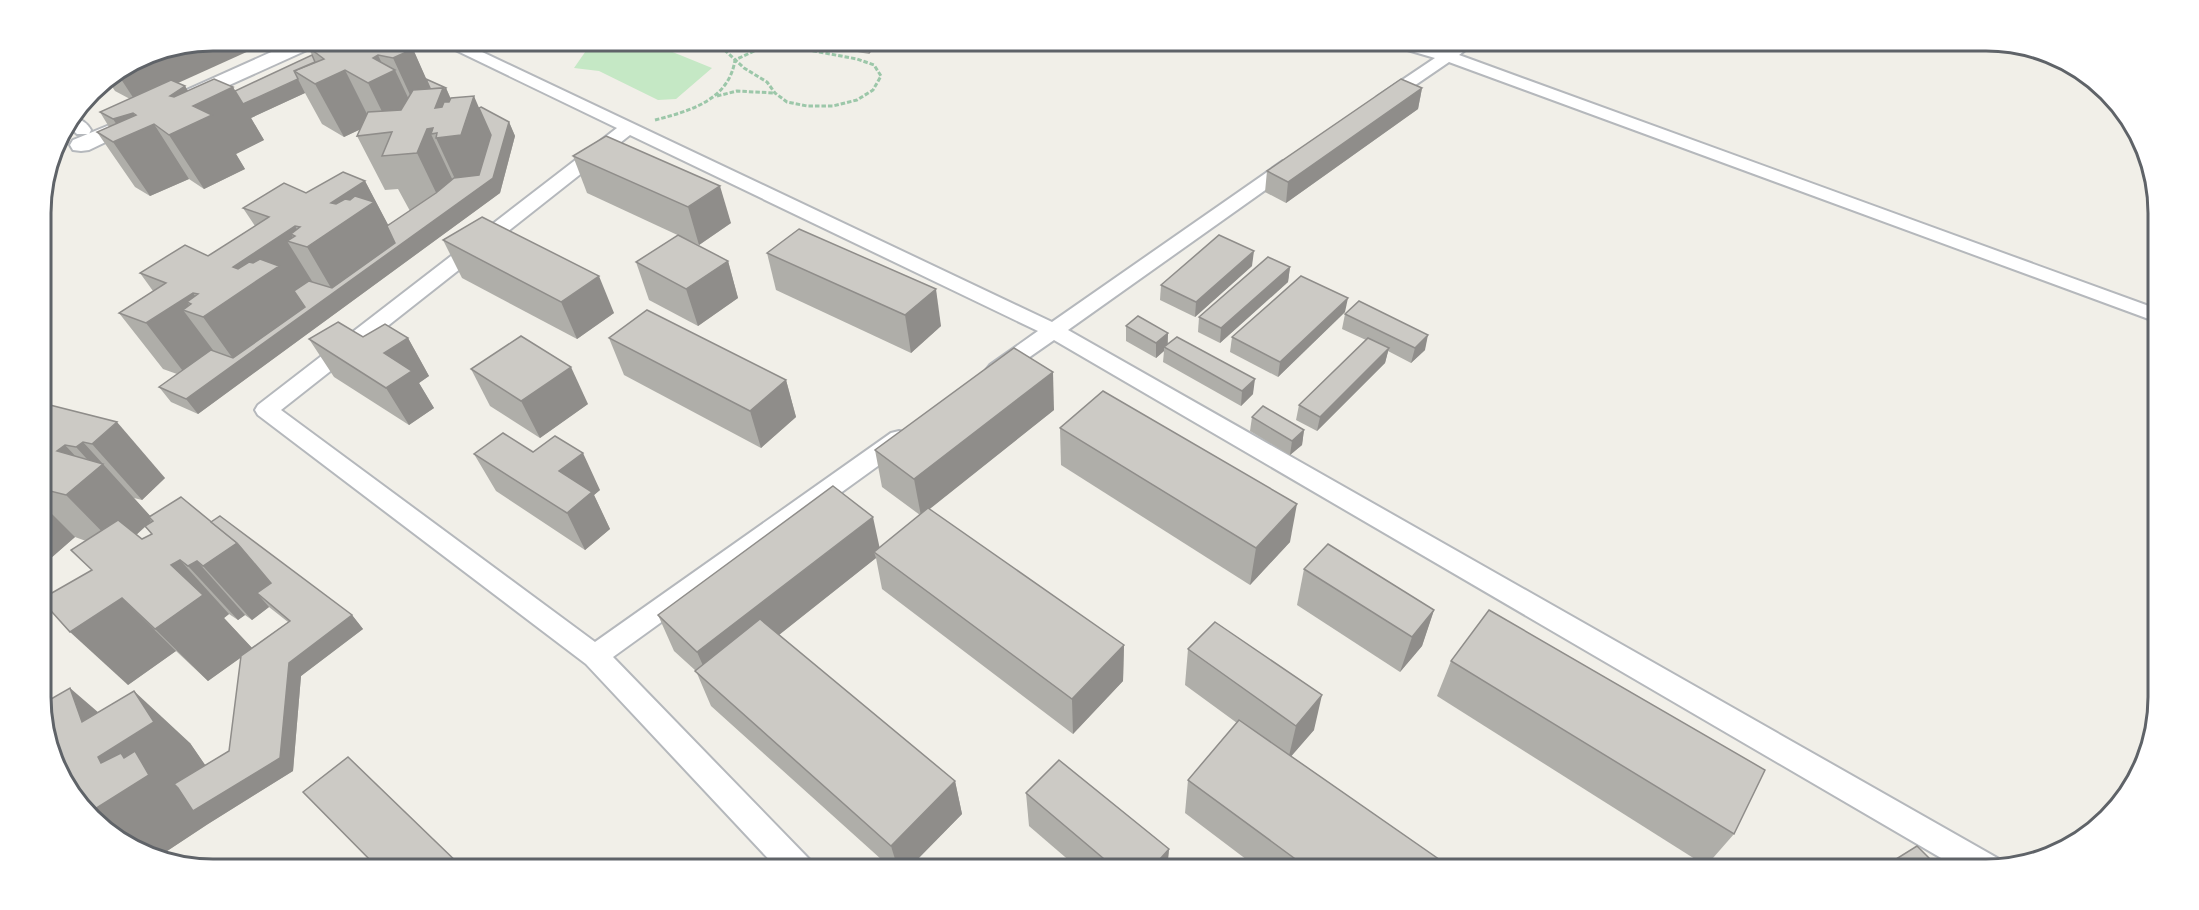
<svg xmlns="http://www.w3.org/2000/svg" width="2199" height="910" viewBox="0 0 2199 910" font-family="Figtree,sans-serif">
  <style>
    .green { fill: #c5e8c5 }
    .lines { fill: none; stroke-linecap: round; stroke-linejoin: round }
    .minor-casing { stroke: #b5b8bc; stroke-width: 4 }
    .tertiary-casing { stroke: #b5b8bc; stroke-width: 4 }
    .path { stroke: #9cc7a9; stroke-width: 3; stroke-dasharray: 4.5 2; stroke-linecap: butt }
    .minor { fill: #fff; fill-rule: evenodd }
    .tertiary { fill: #fff; fill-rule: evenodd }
    .wall { fill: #afaea9; fill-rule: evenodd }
    .shaded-wall { fill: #8f8d8a; fill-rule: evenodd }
    .building { fill: #cccac5; stroke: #8f8d8a; stroke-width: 1.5 }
    .rim { fill: none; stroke: #5f6368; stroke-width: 3 }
  </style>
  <rect width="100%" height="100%" fill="#f1efe8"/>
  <polygon class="green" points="648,42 712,68 676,99 658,100 599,71 574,68 590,45"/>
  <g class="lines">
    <g class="minor-casing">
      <g id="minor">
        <polygon points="441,41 459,41 1052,322 1283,161 1295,161 1298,165 1295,169 1068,330 1999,859 2002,867 1960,869 1054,340 1004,375 997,377 990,375 986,370 990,365 1038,331 630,135 281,410 595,642 891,433 899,431 907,433 910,439 907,445 613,657 809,859 813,869 778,869 586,664 258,415 255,410 258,405 617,128 443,44"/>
        <polygon points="1384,41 1407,41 1445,51 1461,41 1477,41 1459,55 2157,309 2157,322 1449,62 1389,103 1377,103 1375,100 1377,97 1435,58 1387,44"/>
        <path d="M73,117C81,119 87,123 91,130L89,134H77L67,125Z"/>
      </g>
    </g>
    <g class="tertiary-casing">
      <g id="tertiary">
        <polygon points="296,41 321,41 318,45 194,101 187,103 180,101 177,97 180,93"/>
        <polygon points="134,115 141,117 145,121 141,125 89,150 81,151 73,150 70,145 73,140"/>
      </g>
    </g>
    <g class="path">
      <polyline points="715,41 744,68 767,82 775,93 787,102 807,106 833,106 857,100 873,90 881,76 874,65 857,59 760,41"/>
      <polyline points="717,96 737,91 774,93"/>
      <path d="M655,120C690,111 729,100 735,60L769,44"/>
    </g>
    <use href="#minor" class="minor"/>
    <use href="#tertiary" class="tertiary"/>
  </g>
  <g class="wall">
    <polygon points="810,40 879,40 879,42 869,54 811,44"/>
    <polygon points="353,41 413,49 426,79 446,88 451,99 479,108 509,122 515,136 500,193 198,414 171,402 159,387 177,374 163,369 119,313 153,291 140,273 208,256 255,226 243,208 306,193 365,181 388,225 410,211 398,189 385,190 357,136 360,129 344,137 322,124 305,93 251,118 264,140 236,154 245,169 204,189 189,179 150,196 135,187 97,132 109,127 100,112 130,99 115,91 107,79 147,53 178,83 185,86 188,91 233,87 235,91 312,55 308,47 353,47 356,46"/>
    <polygon points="1422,88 1418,109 1286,203 1265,192 1267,171"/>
    <polygon points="573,156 731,223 699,245 587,193"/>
    <polygon points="443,240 614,313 577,339 462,278"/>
    <polygon points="767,253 941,326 911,353 776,290"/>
    <polygon points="728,261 738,298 698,326 649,300 636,262"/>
    <polygon points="1252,266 1195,317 1160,300 1161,285"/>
    <polygon points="1290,267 1288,282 1220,343 1198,332 1199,317"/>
    <polygon points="1345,312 1278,377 1230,352 1232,337"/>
    <polygon points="1345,314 1425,350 1411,363 1388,351 1385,363 1317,431 1296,420 1299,405 1366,340 1342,329"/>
    <polygon points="1126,326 1168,333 1168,344 1253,394 1241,406 1163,362 1164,351 1156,358 1126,341"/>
    <polygon points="363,337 408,338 429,376 419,383 434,408 409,425 334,377 309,339"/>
    <polygon points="609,338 786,380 796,417 761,448 624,375"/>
    <polygon points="471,369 588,404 540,438 490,406"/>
    <path d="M42,403L165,478L142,500L134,498L150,516L211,522L352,615L363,629L301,676L293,771L208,824L155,859L83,811L98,712L190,743L205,765L229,751L241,657L208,681L176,651L128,685L91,570L86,541L75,537L43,565ZM145,527L152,534L142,539L136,535ZM269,607L288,622L252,648L224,618L229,614L238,620L245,615L252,620Z"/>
    <polygon points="1054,410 929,509 1124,645 1123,681 1073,734 882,589 876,558 779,635 955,781 962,814 908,869 892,869 711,706 696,671 674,651 658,615 879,548 920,515 882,487 875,450"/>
    <polygon points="1252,417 1304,430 1302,445 1290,455 1250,431"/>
    <polygon points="1060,428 1290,542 1250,585 1061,465"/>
    <polygon points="533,452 600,490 594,495 610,529 585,550 496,491 474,454"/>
    <polygon points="1304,569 1434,610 1422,646 1400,672 1297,605"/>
    <polygon points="1188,649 1314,730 1291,756 1453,869 1259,869 1185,813 1188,780 1237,723 1185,685"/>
    <polygon points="1451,661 1734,834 1706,866 1437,696"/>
    <polygon points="1026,793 1169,849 1167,869 1079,869 1029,826"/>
  </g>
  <g class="shaded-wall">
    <polygon points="213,40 273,40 136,102 119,76 190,45"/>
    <polygon points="873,40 879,40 879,42 869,54 868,47"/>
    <path d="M413,49L433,94L443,88H446L452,102L474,96L497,150L509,122L515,136L500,193L198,414L186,399L236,363L203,317L191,304L187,302L196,314L183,310L219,358L189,379L146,323L193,293L208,314L233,267L295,226L308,247L331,203L365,181L394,236L461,192L436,138L448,136L411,97L393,58ZM291,234L295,236L307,247L334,293L317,289L287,241L297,244Z"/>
    <polygon points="378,55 387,74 395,70 420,123 394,136 368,83 373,58"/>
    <polygon points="345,70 372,124 344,137 315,84"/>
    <polygon points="298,79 305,93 251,118 264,140 236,154 245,169 204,189 169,135 170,96 185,86 196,104 233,87 243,104"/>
    <polygon points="1422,88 1418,109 1286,203 1288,182"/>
    <polygon points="133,113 143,129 154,124 189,179 150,196 113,142 125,137 113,119"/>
    <polygon points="433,128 431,134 454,183 443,207 417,153 427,129"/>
    <polygon points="720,186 731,223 699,245 688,207"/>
    <polygon points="1254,251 1252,266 1195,317 1196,302"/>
    <polygon points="728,261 738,298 698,326 686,289"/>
    <polygon points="1290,267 1288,282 1220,343 1221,328"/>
    <polygon points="599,276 614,313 577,339 561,302"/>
    <polygon points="936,289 941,326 911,353 905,315"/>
    <polygon points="1348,298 1345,312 1278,377 1280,362"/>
    <polygon points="1168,333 1167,348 1164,347 1164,351 1156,358 1156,343"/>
    <polygon points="1428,335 1425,350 1411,363 1415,348"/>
    <polygon points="408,338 429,376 419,383 434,408 409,425 386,388 384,353"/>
    <polygon points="1389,348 1385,363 1317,431 1320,417"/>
    <polygon points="571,367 588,404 540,438 521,401"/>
    <polygon points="1053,372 1054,410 921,516 914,479"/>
    <polygon points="1255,379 1253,394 1241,406 1242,391"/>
    <polygon points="786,380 796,417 761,448 750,411"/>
    <polygon points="117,422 165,478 142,500 92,444"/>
    <polygon points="1304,430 1302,445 1290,455 1292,441"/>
    <polygon points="83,442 153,519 149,517 151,521 120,550 66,495 57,451 65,445 92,474 96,469 76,447"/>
    <polygon points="583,453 600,490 594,495 610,529 585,550 567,513 559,471"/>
    <polygon points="1297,504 1290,542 1250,585 1256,548"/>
    <polygon points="43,505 75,537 43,565"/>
    <polygon points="873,517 881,554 874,552 876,558 713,687 712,686 697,652"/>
    <polygon points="237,543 283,598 257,593 269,607 252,620 203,566 197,561 245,615 238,620 188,566 186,557"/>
    <polygon points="180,560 229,614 224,618 253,649 208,681 155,629 171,565"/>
    <polygon points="122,598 176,651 128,685 70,632"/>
    <polygon points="1434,610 1422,646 1400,672 1412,637"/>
    <polygon points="352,615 363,629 301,676 293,771 208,824 155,859 87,814 101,763 82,722 70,688 128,738 134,691 190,743 210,772 198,808 289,663"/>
    <polygon points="1124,645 1123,681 1073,734 1072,699"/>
    <polygon points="1322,695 1314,730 1288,760 1296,726"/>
    <polygon points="955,781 962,814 908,869 898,869 891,846"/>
    <polygon points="1169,849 1167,869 1151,869"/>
  </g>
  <g class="building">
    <polygon points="324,40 341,40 353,47 358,45 353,41 356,40 396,40 413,49 393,58 378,55 373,58 395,70 368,83 345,70 315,84 294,71 324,59 308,47"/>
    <polygon points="827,40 873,40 868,47"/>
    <polygon points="190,45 119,76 115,73 147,53"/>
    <polygon points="312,55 315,62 294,71 298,79 243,104 235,91"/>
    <polygon points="214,79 233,87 193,106 212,115 169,135 154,124 113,142 97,132 136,115 133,113 113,119 100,112 171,80 185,86 170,96 174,97"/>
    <polygon points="426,79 446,88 443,90 443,88 427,89 430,88"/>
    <polygon points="1401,79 1422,88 1288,182 1267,171"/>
    <polygon points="443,88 435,108 442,107 444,102 449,102 451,98 474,96 461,135 436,138 437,133 431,134 433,128 427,129 417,153 382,156 392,132 357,136 368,112 401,110 413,90"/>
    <polygon points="481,107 509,122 493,178 186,399 159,387 211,350 233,358 305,307 294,291 309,281 332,288 395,243 387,226 436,193 454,178 479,175 491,135 479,108"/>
    <polygon points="606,136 720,186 688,207 573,156"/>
    <polygon points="343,172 365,181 331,203 336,204 345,199 350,200 355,196 374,202 307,247 287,241 295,236 291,234 300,227 295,226 233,267 238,269 249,262 253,263 260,259 279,266 203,317 183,310 191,304 187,302 198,294 193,293 146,323 119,313 166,283 140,273 185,245 208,256 269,217 243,208 284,183 306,193"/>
    <polygon points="482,217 599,276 561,302 443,240"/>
    <polygon points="799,229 936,289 905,315 767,253"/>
    <polygon points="678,235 728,261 686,289 636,262"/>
    <polygon points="1219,235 1254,251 1196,302 1161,285"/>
    <polygon points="1268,257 1290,267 1221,328 1199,317"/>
    <polygon points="1301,276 1348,298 1280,362 1232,337"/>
    <polygon points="1359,301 1428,335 1415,348 1345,314"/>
    <polygon points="647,310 786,380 750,411 609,338"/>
    <polygon points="1138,316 1168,333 1156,343 1126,326"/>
    <polygon points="338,322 363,337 385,324 408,338 384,353 412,371 386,388 309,339"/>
    <polygon points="521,336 571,367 521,401 471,369"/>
    <polygon points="1177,337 1255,379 1242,391 1164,347"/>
    <polygon points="1368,338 1389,348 1320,417 1299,405"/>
    <polygon points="1014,348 1053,372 914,479 875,450"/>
    <polygon points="1103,391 1297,504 1256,548 1060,428"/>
    <polygon points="42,403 117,422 92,444 83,442 76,447 65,445 57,451 103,464 66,495 42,489"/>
    <polygon points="1263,406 1304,430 1292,441 1252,417"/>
    <polygon points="503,433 533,452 555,436 583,453 559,471 592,492 567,513 474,454"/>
    <polygon points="833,486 873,517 697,652 658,615"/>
    <polygon points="181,497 237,543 203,566 197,561 188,566 180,560 171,565 203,595 155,629 122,598 70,632 43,602 43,598 92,570 71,550 118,520 142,539 152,534 145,526 153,521 149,517"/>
    <polygon points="928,508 1124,645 1072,699 874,552"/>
    <polygon points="220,516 352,615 289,663 280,758 193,811 178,788 174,784 229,751 241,656 290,621 257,593 271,583 237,543 211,522"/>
    <polygon points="1328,544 1434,610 1412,637 1304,569"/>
    <polygon points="1489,610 1765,770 1734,834 1451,661"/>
    <polygon points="760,619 955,781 891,846 695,671"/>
    <polygon points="1215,622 1322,695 1296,726 1188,649"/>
    <polygon points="70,688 82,722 134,691 154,722 98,757 101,763 121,753 124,758 135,751 149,775 87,814 83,811 44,731 44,703"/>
    <polygon points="1239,720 1453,869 1309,869 1188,780"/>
    <polygon points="348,757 464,869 379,869 303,792"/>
    <polygon points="1059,760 1169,849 1151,869 1116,869 1026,793"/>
    <polygon points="1917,846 1940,869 1880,869"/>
    <polygon points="1069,863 1076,869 1063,869"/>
  </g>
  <path d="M0 0H2199V910H0ZM213 51H1986A162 162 0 0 1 2148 213V697A162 162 0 0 1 1986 859H213A162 162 0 0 1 51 697V213A162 162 0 0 1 213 51Z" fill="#fff" fill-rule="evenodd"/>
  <path class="rim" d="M213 51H1986A162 162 0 0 1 2148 213V697A162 162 0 0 1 1986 859H213A162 162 0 0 1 51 697V213A162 162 0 0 1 213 51Z"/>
</svg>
